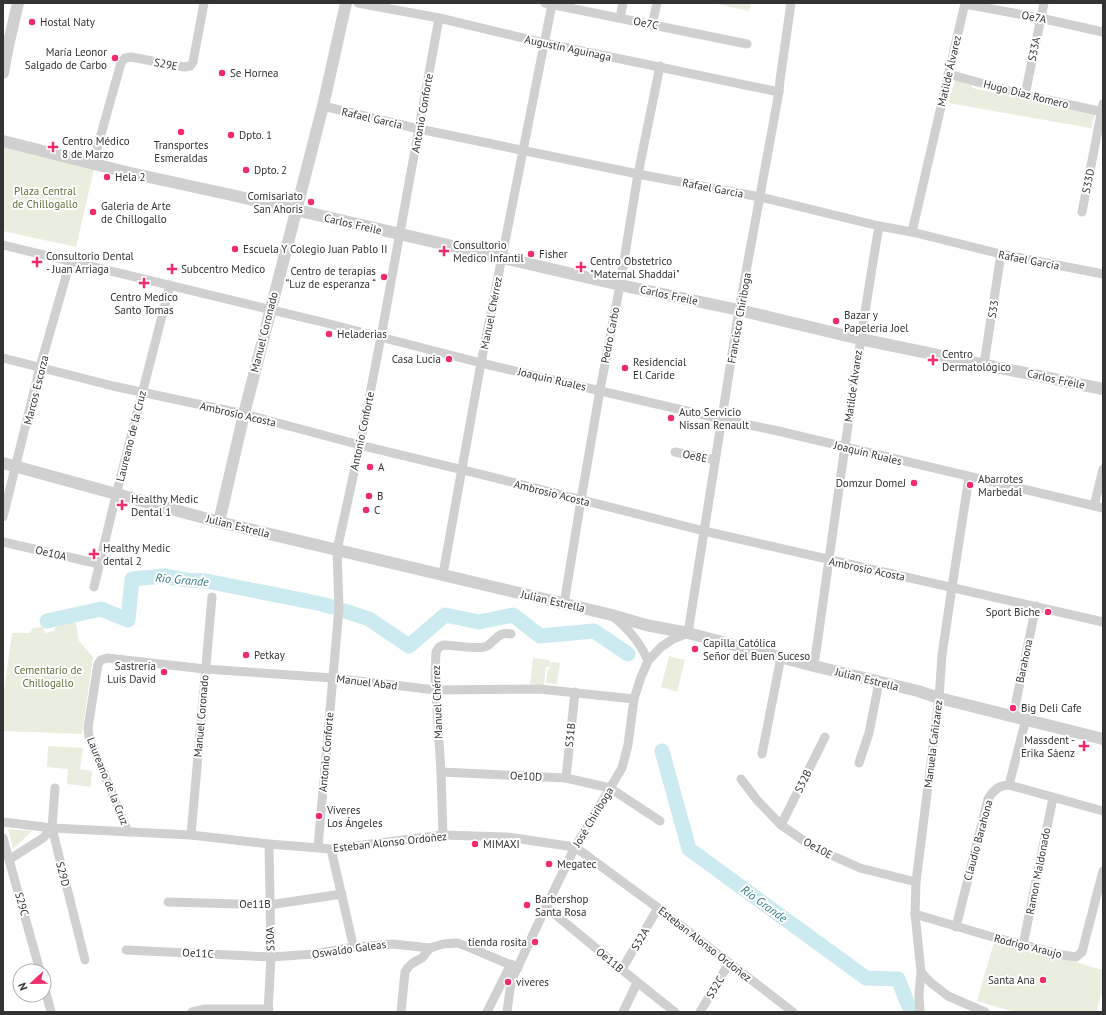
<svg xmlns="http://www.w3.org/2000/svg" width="1106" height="1015" viewBox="0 0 1106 1015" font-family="'PT Sans',sans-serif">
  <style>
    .green { fill: #e9eede }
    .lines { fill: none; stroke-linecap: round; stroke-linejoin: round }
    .river { stroke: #ccebf0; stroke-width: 15 }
    .minor { stroke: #d0d0d0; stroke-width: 9 }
    .tertiary { stroke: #d0d0d0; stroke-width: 12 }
    .poi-dot { fill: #f22c6a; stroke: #fff; stroke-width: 1.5 }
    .labels { text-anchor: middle; stroke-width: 4; stroke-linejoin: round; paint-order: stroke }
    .street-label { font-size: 11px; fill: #333; stroke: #fff }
    .poi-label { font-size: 11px; fill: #333; stroke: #fff; text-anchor: start }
    .park-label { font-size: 11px; fill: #63733b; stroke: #fff }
    .water-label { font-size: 12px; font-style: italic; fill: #337b88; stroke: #fff }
  </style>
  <rect width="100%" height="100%" fill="#fff"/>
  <g class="green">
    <polygon points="713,3 751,3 749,11"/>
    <polygon points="956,77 967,80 973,88 1016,98 1030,92 1097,108 1091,128 948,103"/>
    <polygon points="3,145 95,165 76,247 3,231"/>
    <polygon points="75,619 79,641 93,657 82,734 3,731 3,699 12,633 30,633 33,628 43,627 45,633 54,631 56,627"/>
    <polygon points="669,656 685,660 677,692 661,687"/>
    <polygon points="533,658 550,660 550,667 546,667 544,686 530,684"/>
    <polygon points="551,662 560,663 557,684 546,683 548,669 550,669"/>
    <polygon points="48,746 83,748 80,769 92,771 91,787 67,784 68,769 47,767"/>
    <polygon points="8,829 32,831 13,849"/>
    <polygon points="995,939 1103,970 1103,989 1096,1012 1015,1012 977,1001"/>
  </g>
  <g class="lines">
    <g class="river">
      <polyline points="345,611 369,619 409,646 445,615 479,622 513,615 540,636 594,631 628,654"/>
      <polyline points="47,621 101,609 128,620 132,579 163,576 187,580 206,581 322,604 332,607"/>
      <polyline points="662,751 689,849 866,978 898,979 911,1012"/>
    </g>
    <g class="minor">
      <polyline points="358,3 439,18 544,43 779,92"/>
      <polyline points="545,3 747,44"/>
      <polyline points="965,4 1040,18 1103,32"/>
      <polyline points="620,18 623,3"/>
      <polyline points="652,25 657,3"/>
      <polyline points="948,74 1025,95 1103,112"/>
      <polyline points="1025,95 1044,3"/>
      <polyline points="323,106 419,129 638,174 760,197 879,226 912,232 1001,254 1103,274"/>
      <polyline points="93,163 121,63 125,58 131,57 184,67 190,66 193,62 204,3"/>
      <polyline points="1082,212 1103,104"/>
      <polyline points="912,232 965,3"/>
      <polyline points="3,245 326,323 481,363 721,419 778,431 1103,508"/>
      <polyline points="3,358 113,386 244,414 360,445 468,471 704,531 1103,622"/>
      <polyline points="984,364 1001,254"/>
      <polyline points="675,452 715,460"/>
      <polyline points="1094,506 1103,469"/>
      <polyline points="3,517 40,367 70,262"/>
      <polyline points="3,542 99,564"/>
      <polyline points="443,574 481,363 552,4"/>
      <polyline points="94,587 116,495 170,285"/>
      <polyline points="564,604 581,500 600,390 620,285 638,174 660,66"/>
      <path d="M614,617C629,630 640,642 648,661"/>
      <path d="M814,666C835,519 854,372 879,226"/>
      <polyline points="1013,716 1036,606"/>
      <polyline points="762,754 781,657"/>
      <polyline points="859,763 869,733 879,682"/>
      <polyline points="441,772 566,778 610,788 660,821"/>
      <polyline points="566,778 575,692"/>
      <polyline points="741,779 757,800 781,825 813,847 860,868 916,882"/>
      <polyline points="1009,785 1103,811"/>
      <polyline points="55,788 52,828 85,960"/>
      <polyline points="3,822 52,828 191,835 269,844 331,849 443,835 507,837 575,847 658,908 793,1012"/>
      <polyline points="781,825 825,737"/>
      <polyline points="128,832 89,737 88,728 98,664 101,660 107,658 205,669 333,678 436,690 539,689 634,699"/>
      <polyline points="191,835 212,597"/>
      <path d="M443,835L441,772L435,677L436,652L439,647L443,645C452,645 481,650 487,646C495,642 497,631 511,634"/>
      <polyline points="3,838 40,971"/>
      <polyline points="318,847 339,608 337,550 360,445 381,337 439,18"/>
      <polyline points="331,849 352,940"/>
      <polyline points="10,859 43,838 52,828"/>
      <polyline points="168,902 269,905 342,894"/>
      <path d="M546,907C589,942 631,978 675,1012"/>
      <polyline points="915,914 989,936 1063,955 1076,957 1082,952 1103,871"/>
      <path d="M956,927L988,799C993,790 999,785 1009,785L1026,719"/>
      <polyline points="1023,945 1053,798"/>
      <polyline points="126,950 271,957 314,954 353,947 393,944 430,948 443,944 457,943 466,946 518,968"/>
      <polyline points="622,969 658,908"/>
      <polyline points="921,972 930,982 948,996 985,1012"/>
      <polyline points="44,985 51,1012"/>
      <polyline points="192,1012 205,1009 269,1009"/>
      <polyline points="268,1012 271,957 269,844"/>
      <path d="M401,1012L405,972C409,964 414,962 422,958C425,955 427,951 430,948"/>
      <polyline points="487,1012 511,964"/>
      <polyline points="507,1012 510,989 513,977 546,907 575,847 622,768 628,745 634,699 641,677 648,661 661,647 673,639 688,633 739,310 779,92 780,80 791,3"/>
      <polyline points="623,1012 637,983"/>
      <polyline points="700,1012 729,963"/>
      <polyline points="920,1012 919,994 921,972 915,914 916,882 939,698 942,655 952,587 969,477"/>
    </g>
    <g class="tertiary">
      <polyline points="3,73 8,46 18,3"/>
      <polyline points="3,141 126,172 227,194 620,285 739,310 860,339 1103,389"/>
      <polyline points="3,463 219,522 612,615 646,625 688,633 814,666 918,691 939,698 1103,739"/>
      <polyline points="219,522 244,414 323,106 346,3"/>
    </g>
  </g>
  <g class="poi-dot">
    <circle cx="32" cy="22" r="4"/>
    <circle cx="115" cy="58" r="4"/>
    <circle cx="222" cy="73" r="4"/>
    <circle cx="181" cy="132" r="4"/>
    <circle cx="231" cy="135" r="4"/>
    <path d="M51 141h4v4h4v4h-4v4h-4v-4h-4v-4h4z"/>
    <circle cx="246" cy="170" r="4"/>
    <circle cx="107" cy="177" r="4"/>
    <circle cx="311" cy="202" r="4"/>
    <circle cx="93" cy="212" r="4"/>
    <circle cx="235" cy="249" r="4"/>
    <path d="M442 245h4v4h4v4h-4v4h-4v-4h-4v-4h4z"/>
    <circle cx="531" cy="254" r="4"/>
    <path d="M35 256h4v4h4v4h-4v4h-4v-4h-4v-4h4z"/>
    <path d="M579 261h4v4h4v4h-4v4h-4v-4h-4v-4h4z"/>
    <path d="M170 263h4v4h4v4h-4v4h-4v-4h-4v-4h4z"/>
    <circle cx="384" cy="277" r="4"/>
    <path d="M142 277h4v4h4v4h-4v4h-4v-4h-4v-4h4z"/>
    <circle cx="836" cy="321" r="4"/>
    <circle cx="329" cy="334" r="4"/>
    <circle cx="449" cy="359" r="4"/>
    <path d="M931 354h4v4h4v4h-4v4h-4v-4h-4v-4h4z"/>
    <circle cx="625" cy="368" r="4"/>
    <circle cx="671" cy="418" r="4"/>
    <circle cx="370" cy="467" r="4"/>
    <circle cx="914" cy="483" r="4"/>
    <circle cx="970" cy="485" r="4"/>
    <circle cx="369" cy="496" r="4"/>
    <path d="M120 499h4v4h4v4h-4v4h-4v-4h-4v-4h4z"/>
    <circle cx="366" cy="510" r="4"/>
    <path d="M92 548h4v4h4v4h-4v4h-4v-4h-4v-4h4z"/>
    <circle cx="1048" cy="612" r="4"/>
    <circle cx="695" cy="649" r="4"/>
    <circle cx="246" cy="655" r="4"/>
    <circle cx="164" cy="672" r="4"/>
    <circle cx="1013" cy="708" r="4"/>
    <path d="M1082 740h4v4h4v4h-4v4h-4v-4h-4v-4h4z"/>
    <circle cx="319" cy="816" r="4"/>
    <circle cx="475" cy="844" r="4"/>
    <circle cx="549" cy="864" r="4"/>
    <circle cx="527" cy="905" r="4"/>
    <circle cx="535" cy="942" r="4"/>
    <circle cx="1043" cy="980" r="4"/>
    <circle cx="508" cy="982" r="4"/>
  </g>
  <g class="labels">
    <g class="street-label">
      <text transform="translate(1034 17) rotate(11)" y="4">Oe7A</text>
      <text transform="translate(646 23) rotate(11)" y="4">Oe7C</text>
      <text transform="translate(568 48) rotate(12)" y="4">Augustín Aguinaga</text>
      <text transform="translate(1034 49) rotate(-79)" y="4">S33A</text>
      <text transform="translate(166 64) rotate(11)" y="4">S29E</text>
      <text transform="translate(949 71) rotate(-77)" y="4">Matilde Álvarez</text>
      <text transform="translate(1026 94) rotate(14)" y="4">Hugo Díaz Romero</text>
      <text transform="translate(422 113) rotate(-80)" y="4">Antonio Conforte</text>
      <text transform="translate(372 118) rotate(13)" y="4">Rafael Garcia</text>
      <text transform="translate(1088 181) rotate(-79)" y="4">S33D</text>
      <text transform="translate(713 188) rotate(11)" y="4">Rafael Garcia</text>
      <text transform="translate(353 224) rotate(13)" y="4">Carlos Freile</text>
      <text transform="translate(1029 260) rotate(11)" y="4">Rafael Garcia</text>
      <text transform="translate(669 295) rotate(12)" y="4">Carlos Freile</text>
      <text transform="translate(993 309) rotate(-81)" y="4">S33</text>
      <text transform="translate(491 313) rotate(-79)" y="4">Manuel Chérrez</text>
      <text transform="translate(739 318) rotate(-80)" y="4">Francisco Chiriboga</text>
      <text transform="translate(264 332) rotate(-76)" y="4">Manuel Coronado</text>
      <text transform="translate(610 335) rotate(-79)" y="4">Pedro Carbo</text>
      <text transform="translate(552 379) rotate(13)" y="4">Joaquin Ruales</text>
      <text transform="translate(1056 379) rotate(12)" y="4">Carlos Freile</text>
      <text transform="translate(853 386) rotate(-82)" y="4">Matilde Álvarez</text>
      <text transform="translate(36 390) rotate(-76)" y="4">Marcos Escorza</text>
      <text transform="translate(238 414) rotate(13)" y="4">Ambrosio Acosta</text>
      <text transform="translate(362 431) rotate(-78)" y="4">Antonio Conforte</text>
      <text transform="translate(131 436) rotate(-76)" y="4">Laureano de la Cruz</text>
      <text transform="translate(868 453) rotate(14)" y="4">Joaquin Ruales</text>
      <text transform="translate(695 456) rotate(11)" y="4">Oe8E</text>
      <text transform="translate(552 493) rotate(14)" y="4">Ambrosio Acosta</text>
      <text transform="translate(238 526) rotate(14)" y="4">Julian Estrella</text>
      <text transform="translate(51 553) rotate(13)" y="4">Oe10A</text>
      <text transform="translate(867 569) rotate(12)" y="4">Ambrosio Acosta</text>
      <text transform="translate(553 601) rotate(13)" y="4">Julian Estrella</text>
      <text transform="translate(1024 661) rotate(-78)" y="4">Barahona</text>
      <text transform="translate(867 679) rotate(14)" y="4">Julian Estrella</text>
      <text transform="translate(367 682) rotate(7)" y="4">Manuel Abad</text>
      <text transform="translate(437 702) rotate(-92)" y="4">Manuel Chérrez</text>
      <text transform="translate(201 716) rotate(-85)" y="4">Manuel Coronado</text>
      <text transform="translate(570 735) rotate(-84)" y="4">S31B</text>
      <text transform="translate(933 744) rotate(-83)" y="4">Manuela Cañizarez</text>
      <text transform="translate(326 752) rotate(-85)" y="4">Antonio Conforte</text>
      <text transform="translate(526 776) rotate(3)" y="4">Oe10D</text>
      <text transform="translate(108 781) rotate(68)" y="4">Laureano de la Cruz</text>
      <text transform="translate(803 781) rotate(-64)" y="4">S32B</text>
      <text transform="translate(593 817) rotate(-59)" y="4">José Chiriboga</text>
      <text transform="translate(978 840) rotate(-75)" y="4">Claudio Barahona</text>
      <text transform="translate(390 842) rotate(-6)" y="4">Esteban Alonso Ordoñez</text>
      <text transform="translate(818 848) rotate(29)" y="4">Oe10E</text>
      <text transform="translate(1038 871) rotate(-79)" y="4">Ramon Maldonado</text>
      <text transform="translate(63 874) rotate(76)" y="4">S29D</text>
      <text transform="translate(22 904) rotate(75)" y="4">S29C</text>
      <text x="255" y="908">Oe11B</text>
      <text transform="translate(270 939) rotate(-92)" y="4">S30A</text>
      <text transform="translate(640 939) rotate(-59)" y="4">S32A</text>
      <text transform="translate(705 944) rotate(38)" y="4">Esteban Alonso Ordoñez</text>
      <text transform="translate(1028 946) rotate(14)" y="4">Rodrigo Araujo</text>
      <text transform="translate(349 949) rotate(-8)" y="4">Oswaldo Galeas</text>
      <text transform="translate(198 953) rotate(3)" y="4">Oe11C</text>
      <text transform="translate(610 960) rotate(40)" y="4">Oe11B</text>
      <text transform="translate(715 987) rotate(-59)" y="4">S32C</text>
    </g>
    <g class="poi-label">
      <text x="40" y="26">Hostal Naty</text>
      <text x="107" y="56" text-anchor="end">María Leonor<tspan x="107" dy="13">Salgado de Carbo</tspan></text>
      <text x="230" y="77">Se Hornea</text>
      <text x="239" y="139">Dpto. 1</text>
      <text x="62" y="145">Centro Médico<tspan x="62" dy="13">8 de Marzo</tspan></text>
      <text x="181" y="149" text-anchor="middle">Transportes<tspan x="181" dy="13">Esmeraldas</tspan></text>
      <text x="254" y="174">Dpto. 2</text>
      <text x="115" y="181">Hela 2</text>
      <text x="303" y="200" text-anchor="end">Comisariato<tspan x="303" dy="13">San Ahoris</tspan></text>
      <text x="101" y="210">Galeria de Arte<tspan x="101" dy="13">de Chillogallo</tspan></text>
      <text x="453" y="249">Consultorio<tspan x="453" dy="13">Medico Infantil</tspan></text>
      <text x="243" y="253">Escuela Y Colegio Juan Pablo II</text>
      <text x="539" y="258">Fisher</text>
      <text x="46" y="260">Consultorio Dental<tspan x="46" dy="13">- Juan Arriaga</tspan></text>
      <text x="590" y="265">Centro Obstetrico<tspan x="590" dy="13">"Maternal Shaddai"</tspan></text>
      <text x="181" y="273">Subcentro Medico</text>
      <text x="376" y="275" text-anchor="end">Centro de terapias<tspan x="376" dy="13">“Luz de esperanza “</tspan></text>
      <text x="144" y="301" text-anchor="middle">Centro Medico<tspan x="144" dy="13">Santo Tomas</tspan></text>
      <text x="844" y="319">Bazar y<tspan x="844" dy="13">Papeleria Joel</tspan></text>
      <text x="337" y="338">Heladerias</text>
      <text x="942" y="358">Centro<tspan x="942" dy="13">Dermatológico</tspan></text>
      <text x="441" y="363" text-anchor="end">Casa Lucia</text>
      <text x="633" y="366">Residencial<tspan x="633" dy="13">El Caride</tspan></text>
      <text x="679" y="416">Auto Servicio<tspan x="679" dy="13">Nissan Renault</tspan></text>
      <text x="378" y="471">A</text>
      <text x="978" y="483">Abarrotes<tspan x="978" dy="13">Marbedal</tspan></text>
      <text x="906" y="487" text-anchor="end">Domzur DomeJ</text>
      <text x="377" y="500">B</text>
      <text x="131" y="503">Healthy Medic<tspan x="131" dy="13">Dental 1</tspan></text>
      <text x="374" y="514">C</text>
      <text x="103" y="552">Healthy Medic<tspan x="103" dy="13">dental 2</tspan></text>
      <text x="1040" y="616" text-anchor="end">Sport Biche</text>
      <text x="703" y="647">Capilla Católica<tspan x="703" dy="13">Señor del Buen Suceso</tspan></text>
      <text x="254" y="659">Petkay</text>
      <text x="156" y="670" text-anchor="end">Sastrería<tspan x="156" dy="13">Luis David</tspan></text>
      <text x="1021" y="712">Big Deli Cafe</text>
      <text x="1075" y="744" text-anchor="end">Massdent -<tspan x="1075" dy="13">Erika Sáenz</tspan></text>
      <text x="327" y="814">Víveres<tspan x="327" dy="13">Los Ángeles</tspan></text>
      <text x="483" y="848">MIMAXI</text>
      <text x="557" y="868">Megatec</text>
      <text x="535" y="903">Barbershop<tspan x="535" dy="13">Santa Rosa</tspan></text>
      <text x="527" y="946" text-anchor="end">tienda rosita</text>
      <text x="1035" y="984" text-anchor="end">Santa Ana</text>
      <text x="516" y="986">viveres</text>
    </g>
    <g class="park-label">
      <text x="45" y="195">Plaza Central<tspan x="45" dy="13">de Chillogallo</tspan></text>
      <text x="48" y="674">Cementario de<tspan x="48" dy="13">Chillogallo</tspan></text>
    </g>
    <g class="water-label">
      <text transform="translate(182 580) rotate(5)" y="4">Rio Grande</text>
      <text transform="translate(764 904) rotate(36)" y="4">Rio Grande</text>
    </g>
  </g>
  <rect width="1106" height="1015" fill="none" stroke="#333333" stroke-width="8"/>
  <g transform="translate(32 983) rotate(248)"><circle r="19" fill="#ffffff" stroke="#adadad"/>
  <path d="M0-3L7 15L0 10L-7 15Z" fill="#f22c6a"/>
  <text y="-6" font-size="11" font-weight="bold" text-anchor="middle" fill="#333333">N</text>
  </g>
</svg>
